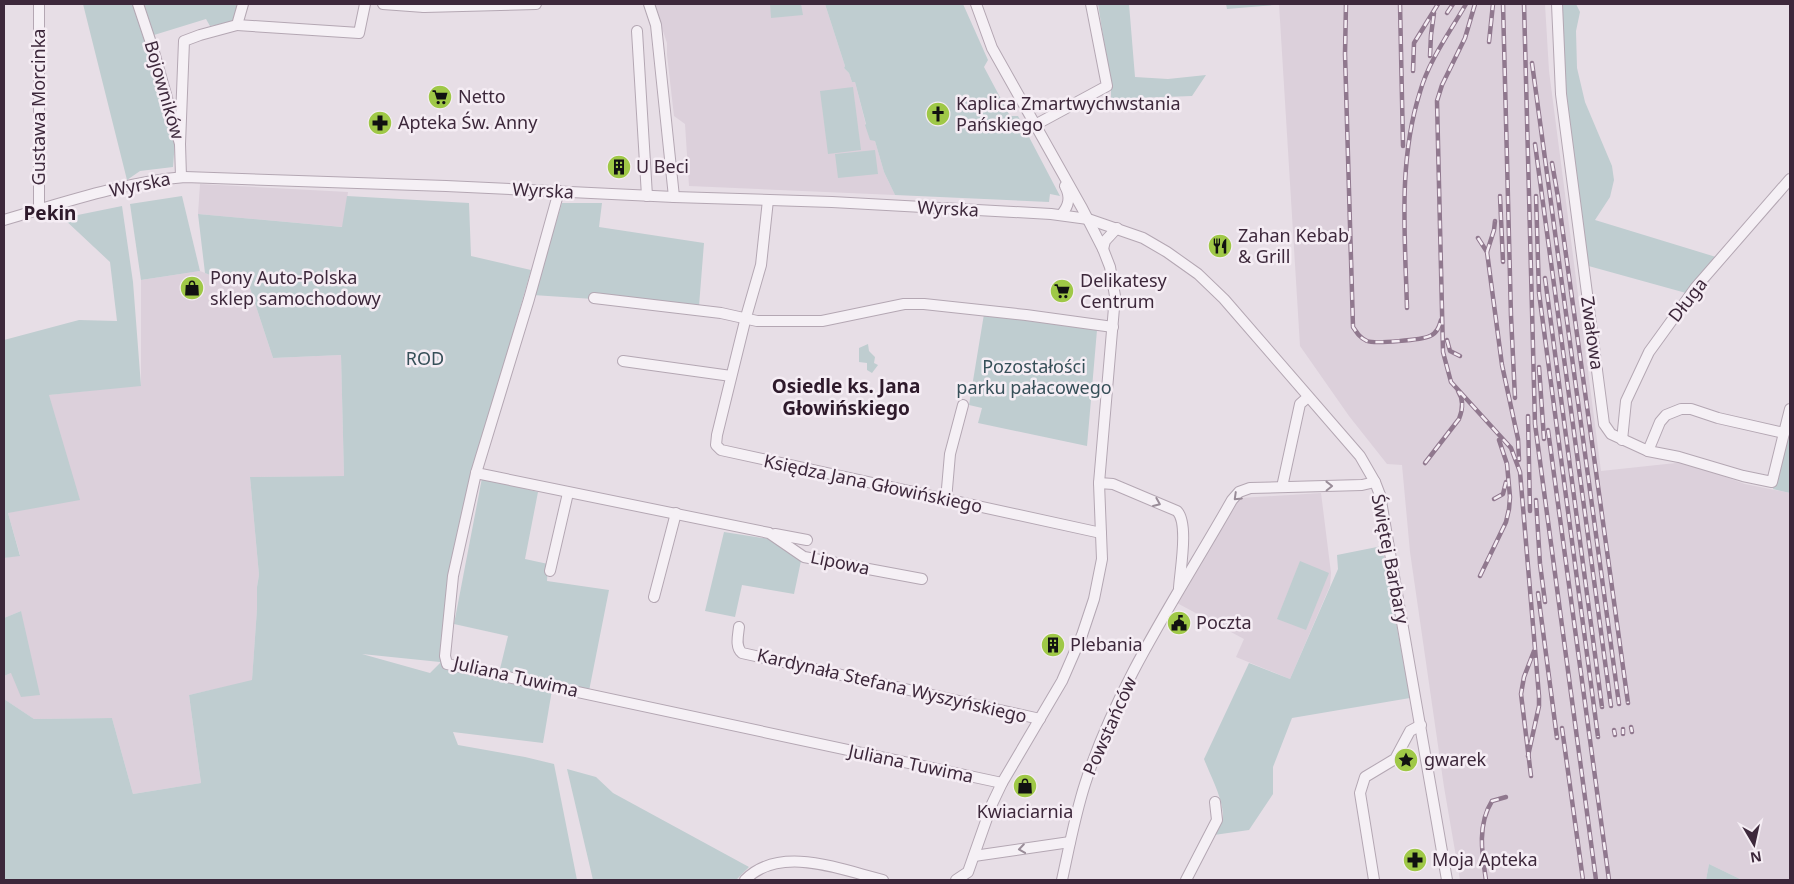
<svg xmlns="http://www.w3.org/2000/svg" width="1794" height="884" viewBox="0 0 1794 884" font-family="'Noto Sans',sans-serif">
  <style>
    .built { fill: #dcd0db }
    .green { fill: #bfcdd0; fill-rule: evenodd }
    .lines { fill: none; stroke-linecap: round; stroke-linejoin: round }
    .minor-casing { stroke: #b4a7b3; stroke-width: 12 }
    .minor { stroke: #f5f0f5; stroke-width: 10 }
    .rail-casing { stroke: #90788e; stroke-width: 4.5 }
    .rail { stroke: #f5edf4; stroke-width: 2.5; stroke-dasharray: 8; stroke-linecap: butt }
    .oneway { stroke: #998c98 }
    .labels { text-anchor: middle; stroke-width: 5; stroke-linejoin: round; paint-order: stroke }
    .street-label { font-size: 18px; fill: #3d283b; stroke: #f5edf4 }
    .poi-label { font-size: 18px; fill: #3d283b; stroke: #f5edf4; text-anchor: start }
    .park-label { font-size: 18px; fill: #364f58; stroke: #f5edf4 }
    .neighbourhood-label { font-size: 19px; font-weight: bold; fill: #2e1a2b; stroke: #f5edf4 }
  </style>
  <rect width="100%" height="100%" fill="#e7dee6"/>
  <g class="built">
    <polygon points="654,4 825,4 845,66 844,68 849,73 852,82 855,82 866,125 875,141 884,172 895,195 689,186 685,124 674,116 667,55 667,43"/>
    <polygon points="1279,4 1545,4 1549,71 1601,471 1685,462 1745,484 1790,493 1790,880 1742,880 1709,864 1706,880 1460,880 1444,787 1410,552 1402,465 1387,464 1349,416 1300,346"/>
    <polygon points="200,184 348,192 343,227 198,214"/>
    <polygon points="200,271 233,284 249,285 273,358 341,355 344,476 250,477 259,575 257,587 257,609 252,681 189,695 201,783 133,794 112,718 34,719 4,699 4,676 11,673 21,611 4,618 4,558 20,555 8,513 49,395 141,385 141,280"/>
    <polygon points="1321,493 1331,573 1330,586 1290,679 1236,657 1244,639 1177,603 1240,498"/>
  </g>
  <g class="green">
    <polygon points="83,4 133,4 175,141 173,167 140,171 127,180"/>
    <polygon points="144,4 237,4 233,22 210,26 206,19 154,35"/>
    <polygon points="770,4 801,4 803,15 771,18"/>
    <polygon points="825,4 963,4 988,60 984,67 1010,116 1018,116 1060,196 1050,194 1049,202 895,195 884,172 875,141 870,140 865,125 866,124 855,82 852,82 849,73 844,68 845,66"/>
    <polygon points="1098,4 1129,4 1135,77 1168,79 1206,75 1192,96 1111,99 1111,87"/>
    <polygon points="1226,4 1275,4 1274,5 1227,9"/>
    <polygon points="1561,4 1576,4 1580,12 1576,31 1577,68 1585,102 1612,166 1614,180 1610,197 1595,220 1716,257 1686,293 1585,265 1566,90"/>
    <polygon points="853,87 861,150 828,154 820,91"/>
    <polygon points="875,150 878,174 838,178 835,154"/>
    <polygon points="182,196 200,271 141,280 130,204"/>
    <path d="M347,196L469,203L471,256L531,270L473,473L444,652L441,662L552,690L543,743L453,732L458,745L525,757L554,764L577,880H4V699L34,719L112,718L133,794L201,783L189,695L252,680L257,609V587L259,575L250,477L344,476L341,355L273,358L249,285L233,284L205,273L198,214L342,227ZM362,654L440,662V663L430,673Z"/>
    <polygon points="562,203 602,203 599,227 704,243 699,306 533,295"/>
    <polygon points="122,206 133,282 141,386 49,395 80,500 8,513 20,556 4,558 4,340 79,320 117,321 110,262 63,218"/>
    <polygon points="984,314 1097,330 1087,446 978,423 982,408 969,405"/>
    <polygon points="868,344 869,351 875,357 874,363 878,365 872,373 867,370 867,363 859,362 859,348"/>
    <polygon points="1790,422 1790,493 1773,489"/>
    <polygon points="482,478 538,492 525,559 548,564 547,581 609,590 589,691 499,673 508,636 454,624"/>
    <polygon points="724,532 789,542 801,561 794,594 742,585 735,617 705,611"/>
    <path d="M1382,546L1410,698L1292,718L1273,767V794L1249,830L1214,835C1216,831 1220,826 1222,821C1227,806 1210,775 1204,759L1249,663L1290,679L1338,569L1337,555Z"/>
    <polygon points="1300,561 1329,573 1306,630 1277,619"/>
    <polygon points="21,611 40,695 21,697 11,673 4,676 4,618"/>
    <polygon points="567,769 596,777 613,793 749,867 736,880 593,880"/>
    <polygon points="1709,864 1742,880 1706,880"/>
  </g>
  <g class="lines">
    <g class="minor-casing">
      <g id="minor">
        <polyline points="138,4 154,52 180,144 181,177"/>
        <polyline points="383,4 424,7"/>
        <polyline points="424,4 424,7 536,4"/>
        <polyline points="649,4 656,25 674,197"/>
        <polyline points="1557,4 1561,94 1604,424 1611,434 1648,451 1660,422 1666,415 1681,409 1691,409 1718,418 1784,433 1790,409"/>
        <polyline points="237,25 359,33 365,4"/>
        <polyline points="637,31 647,196"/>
        <polyline points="1035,125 1107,86 1091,4"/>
        <polyline points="180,144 184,41 200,35 237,25 243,4"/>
        <polyline points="559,191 529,299 476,473 453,576 445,656 447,664 1002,783"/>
        <polyline points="768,200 761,265 746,317 717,435 716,445 721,450 1101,533"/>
        <polyline points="39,210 39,4"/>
        <path d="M1061,215C1069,206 1071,197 1065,186"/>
        <path d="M4,220C63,203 124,182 185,177L446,186L674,197L832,202L1051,214L1088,219L1143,238L1167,252L1198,274L1224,299L1360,456L1375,482L1380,495L1387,536L1447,880"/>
        <polyline points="1103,249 1105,241 1117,228"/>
        <polyline points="594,298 721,313 757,321 822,321 904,304 924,304 1026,315 1113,327"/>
        <polyline points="623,361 731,376"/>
        <polyline points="1622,440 1626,401 1649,352 1696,287 1790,179"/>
        <polyline points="1648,451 1679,457 1743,476 1772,482 1784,433"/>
        <polyline points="476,473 769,533 804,557 922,579"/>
        <path d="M1099,483L1113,484L1177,511C1189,523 1180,571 1179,588"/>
        <polyline points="1282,487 1300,404 1308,397"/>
        <polyline points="946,500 950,454 963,405"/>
        <polyline points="775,534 807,540"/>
        <polyline points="550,571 568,493"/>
        <polyline points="654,597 676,513"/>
        <path d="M739,627C738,636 735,647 742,653L1040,719"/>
        <polyline points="974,856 1070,842"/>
        <path d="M745,880C780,844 842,870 883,880"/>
        <polyline points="956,880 968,872 992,804 1002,783 1062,681 1082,635 1094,599 1102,559 1099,483 1115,296 1110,267 1103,249 1082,208 992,48 976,4"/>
        <path d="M1062,880C1069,848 1075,815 1085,784C1118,681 1180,592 1232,500L1239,492L1250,488L1362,485L1375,482"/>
        <polyline points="1186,880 1217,820 1215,802"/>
        <polyline points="1374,880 1360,793 1365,777 1395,759 1410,731 1421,725"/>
      </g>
    </g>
    <use href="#minor" class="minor"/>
    <g class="rail-casing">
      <g id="rail">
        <path d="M1346,4L1345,54L1353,327C1357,333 1360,338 1367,341C1375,344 1422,340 1430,336C1437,333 1439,327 1441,320"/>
        <polyline points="1400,4 1403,146"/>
        <polyline points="1475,4 1465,38 1442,85 1437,101 1443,352 1451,382 1511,448 1520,472 1539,696 1539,706 1528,756"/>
        <polyline points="1503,4 1511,316 1515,398"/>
        <polyline points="1524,4 1535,424 1596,880"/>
        <polyline points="1447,13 1453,4"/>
        <polyline points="1489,42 1493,4"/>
        <polyline points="1430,56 1431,35 1434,13"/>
        <polyline points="1532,63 1619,704"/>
        <polyline points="1413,71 1414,43 1438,4"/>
        <polyline points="1535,144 1611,706"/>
        <polyline points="1552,163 1558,197 1628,703"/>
        <polyline points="1500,196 1503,262"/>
        <polyline points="1536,196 1539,293 1598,737"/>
        <polyline points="1478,238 1487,252 1502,365 1518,439 1519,460"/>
        <polyline points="1487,252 1494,230 1495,221"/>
        <polyline points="1545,278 1602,707"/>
        <path d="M1407,308C1405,236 1398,161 1420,92C1429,60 1450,32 1466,4"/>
        <polyline points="1447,340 1450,351 1460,356"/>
        <polyline points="1539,367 1544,439"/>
        <polyline points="1528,416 1530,511"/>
        <polyline points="1548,430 1609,880"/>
        <path d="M1425,463L1459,419C1463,409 1464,400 1458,391"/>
        <polyline points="1494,499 1503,494 1506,482"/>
        <polyline points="1536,500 1540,564 1545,602"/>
        <polyline points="1480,576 1506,522 1509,509 1510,497 1507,464 1499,440"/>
        <polyline points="1538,593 1557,738"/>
        <polyline points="1631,727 1632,732"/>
        <polyline points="1562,728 1583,880"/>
        <polyline points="1623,729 1623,734"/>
        <polyline points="1614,730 1615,735"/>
        <polyline points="1531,776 1521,694 1524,677 1534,651"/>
        <path d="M1486,880C1482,854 1477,825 1492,801L1506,797"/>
      </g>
    </g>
    <use href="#rail" class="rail"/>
  </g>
  <defs><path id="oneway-chevron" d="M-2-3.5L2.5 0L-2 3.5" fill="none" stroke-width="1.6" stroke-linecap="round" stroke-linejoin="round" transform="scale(1.25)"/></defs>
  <g class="oneway">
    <use href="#oneway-chevron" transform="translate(1329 486) rotate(-1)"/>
    <use href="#oneway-chevron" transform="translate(1237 497) rotate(136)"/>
    <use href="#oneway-chevron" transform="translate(1157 503) rotate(23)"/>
    <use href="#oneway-chevron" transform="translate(1022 849) rotate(172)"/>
  </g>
  <defs>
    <g id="supermarket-disc" transform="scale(1.25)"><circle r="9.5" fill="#9fc847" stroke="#f5edf4"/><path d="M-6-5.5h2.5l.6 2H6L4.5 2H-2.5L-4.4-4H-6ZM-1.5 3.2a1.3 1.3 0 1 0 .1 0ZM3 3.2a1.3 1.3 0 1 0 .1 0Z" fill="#111"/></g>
    <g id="church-disc" transform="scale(1.25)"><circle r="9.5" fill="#9fc847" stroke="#f5edf4"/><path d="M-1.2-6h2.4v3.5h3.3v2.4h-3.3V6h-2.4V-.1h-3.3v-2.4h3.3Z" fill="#111"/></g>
    <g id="pharmacy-disc" transform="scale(1.25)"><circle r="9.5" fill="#9fc847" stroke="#f5edf4"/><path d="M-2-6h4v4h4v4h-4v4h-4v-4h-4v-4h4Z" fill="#111"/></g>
    <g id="building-disc" transform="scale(1.25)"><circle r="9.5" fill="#9fc847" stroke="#f5edf4"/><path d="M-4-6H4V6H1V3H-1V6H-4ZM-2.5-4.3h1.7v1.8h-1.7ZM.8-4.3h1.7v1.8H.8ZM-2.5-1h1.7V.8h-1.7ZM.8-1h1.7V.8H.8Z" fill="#111"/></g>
    <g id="restaurant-disc" transform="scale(1.25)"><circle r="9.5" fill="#9fc847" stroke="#f5edf4"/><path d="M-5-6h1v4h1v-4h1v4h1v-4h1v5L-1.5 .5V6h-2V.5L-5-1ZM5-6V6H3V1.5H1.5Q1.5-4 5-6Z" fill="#111"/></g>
    <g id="shop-disc" transform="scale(1.25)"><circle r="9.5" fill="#9fc847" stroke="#f5edf4"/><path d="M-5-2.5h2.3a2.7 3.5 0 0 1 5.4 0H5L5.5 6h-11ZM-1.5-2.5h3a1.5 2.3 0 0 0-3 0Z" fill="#111"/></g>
    <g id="civic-disc" transform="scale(1.25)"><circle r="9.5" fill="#9fc847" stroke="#f5edf4"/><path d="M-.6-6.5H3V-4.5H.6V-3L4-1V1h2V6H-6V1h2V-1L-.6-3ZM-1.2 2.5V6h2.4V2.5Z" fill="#111"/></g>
    <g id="sight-disc" transform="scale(1.25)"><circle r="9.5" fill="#9fc847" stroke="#f5edf4"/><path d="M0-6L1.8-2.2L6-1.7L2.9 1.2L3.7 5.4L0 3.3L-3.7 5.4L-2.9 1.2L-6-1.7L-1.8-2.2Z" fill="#111"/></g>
  </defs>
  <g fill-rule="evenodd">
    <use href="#supermarket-disc" x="440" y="97"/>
    <use href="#church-disc" x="938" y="114"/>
    <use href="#pharmacy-disc" x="380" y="123"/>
    <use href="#building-disc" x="619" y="167"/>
    <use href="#restaurant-disc" x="1220" y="246"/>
    <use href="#shop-disc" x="192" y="288"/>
    <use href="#supermarket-disc" x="1062" y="291"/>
    <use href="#civic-disc" x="1179" y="623"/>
    <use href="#building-disc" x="1053" y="645"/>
    <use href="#sight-disc" x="1406" y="760"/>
    <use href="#shop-disc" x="1025" y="786"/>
    <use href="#pharmacy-disc" x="1415" y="860"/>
  </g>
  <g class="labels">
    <g class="street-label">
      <text transform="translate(164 90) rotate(74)" y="6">Bojowników</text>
      <text transform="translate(39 107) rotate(-90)" y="6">Gustawa Morcinka</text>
      <text transform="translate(140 185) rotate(-12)" y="6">Wyrska</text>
      <text transform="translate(543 191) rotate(3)" y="6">Wyrska</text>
      <text transform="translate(948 209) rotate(3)" y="6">Wyrska</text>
      <text transform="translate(1688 300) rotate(-52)" y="6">Długa</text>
      <text transform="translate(1592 333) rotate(82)" y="6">Zwałowa</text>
      <text transform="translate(873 484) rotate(12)" y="6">Księdza Jana Głowińskiego</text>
      <text transform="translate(1390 559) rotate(79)" y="6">Świętej Barbary</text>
      <text transform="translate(840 563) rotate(12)" y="6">Lipowa</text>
      <text transform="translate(516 677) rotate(13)" y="6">Juliana Tuwima</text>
      <text transform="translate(892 686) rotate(13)" y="6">Kardynała Stefana Wyszyńskiego</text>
      <text transform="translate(1110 726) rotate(-66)" y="6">Powstańców</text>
      <text transform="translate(911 764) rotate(12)" y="6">Juliana Tuwima</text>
    </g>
    <g class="poi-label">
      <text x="458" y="103">Netto</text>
      <text x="956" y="110">Kaplica Zmartwychwstania<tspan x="956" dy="21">Pańskiego</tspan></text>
      <text x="398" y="129">Apteka Św. Anny</text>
      <text x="636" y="173">U Beci</text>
      <text x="1238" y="242">Zahan Kebab<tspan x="1238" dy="21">&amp; Grill</tspan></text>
      <text x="210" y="284">Pony Auto-Polska<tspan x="210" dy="21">sklep samochodowy</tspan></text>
      <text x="1080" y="287">Delikatesy<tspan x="1080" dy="21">Centrum</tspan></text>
      <text x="1196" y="629">Poczta</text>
      <text x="1070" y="651">Plebania</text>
      <text x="1424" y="766">gwarek</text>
      <text x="1025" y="818" text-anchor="middle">Kwiaciarnia</text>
      <text x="1432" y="866">Moja Apteka</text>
    </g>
    <g class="park-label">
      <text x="425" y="365">ROD</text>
      <text x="1034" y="373">Pozostałości<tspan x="1034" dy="21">parku pałacowego</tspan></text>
    </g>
    <g class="neighbourhood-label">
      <text x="50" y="220">Pekin</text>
      <text x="846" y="393">Osiedle ks. Jana<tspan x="846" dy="22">Głowińskiego</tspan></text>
    </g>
  </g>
  <rect width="1794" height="884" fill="none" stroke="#3d283b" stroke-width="10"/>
  <g transform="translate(1754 844) rotate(171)" stroke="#f5edf4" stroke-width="4" paint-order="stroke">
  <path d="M0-4L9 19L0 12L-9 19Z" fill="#3d283b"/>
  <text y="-8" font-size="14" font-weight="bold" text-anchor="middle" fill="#3d283b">N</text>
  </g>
</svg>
